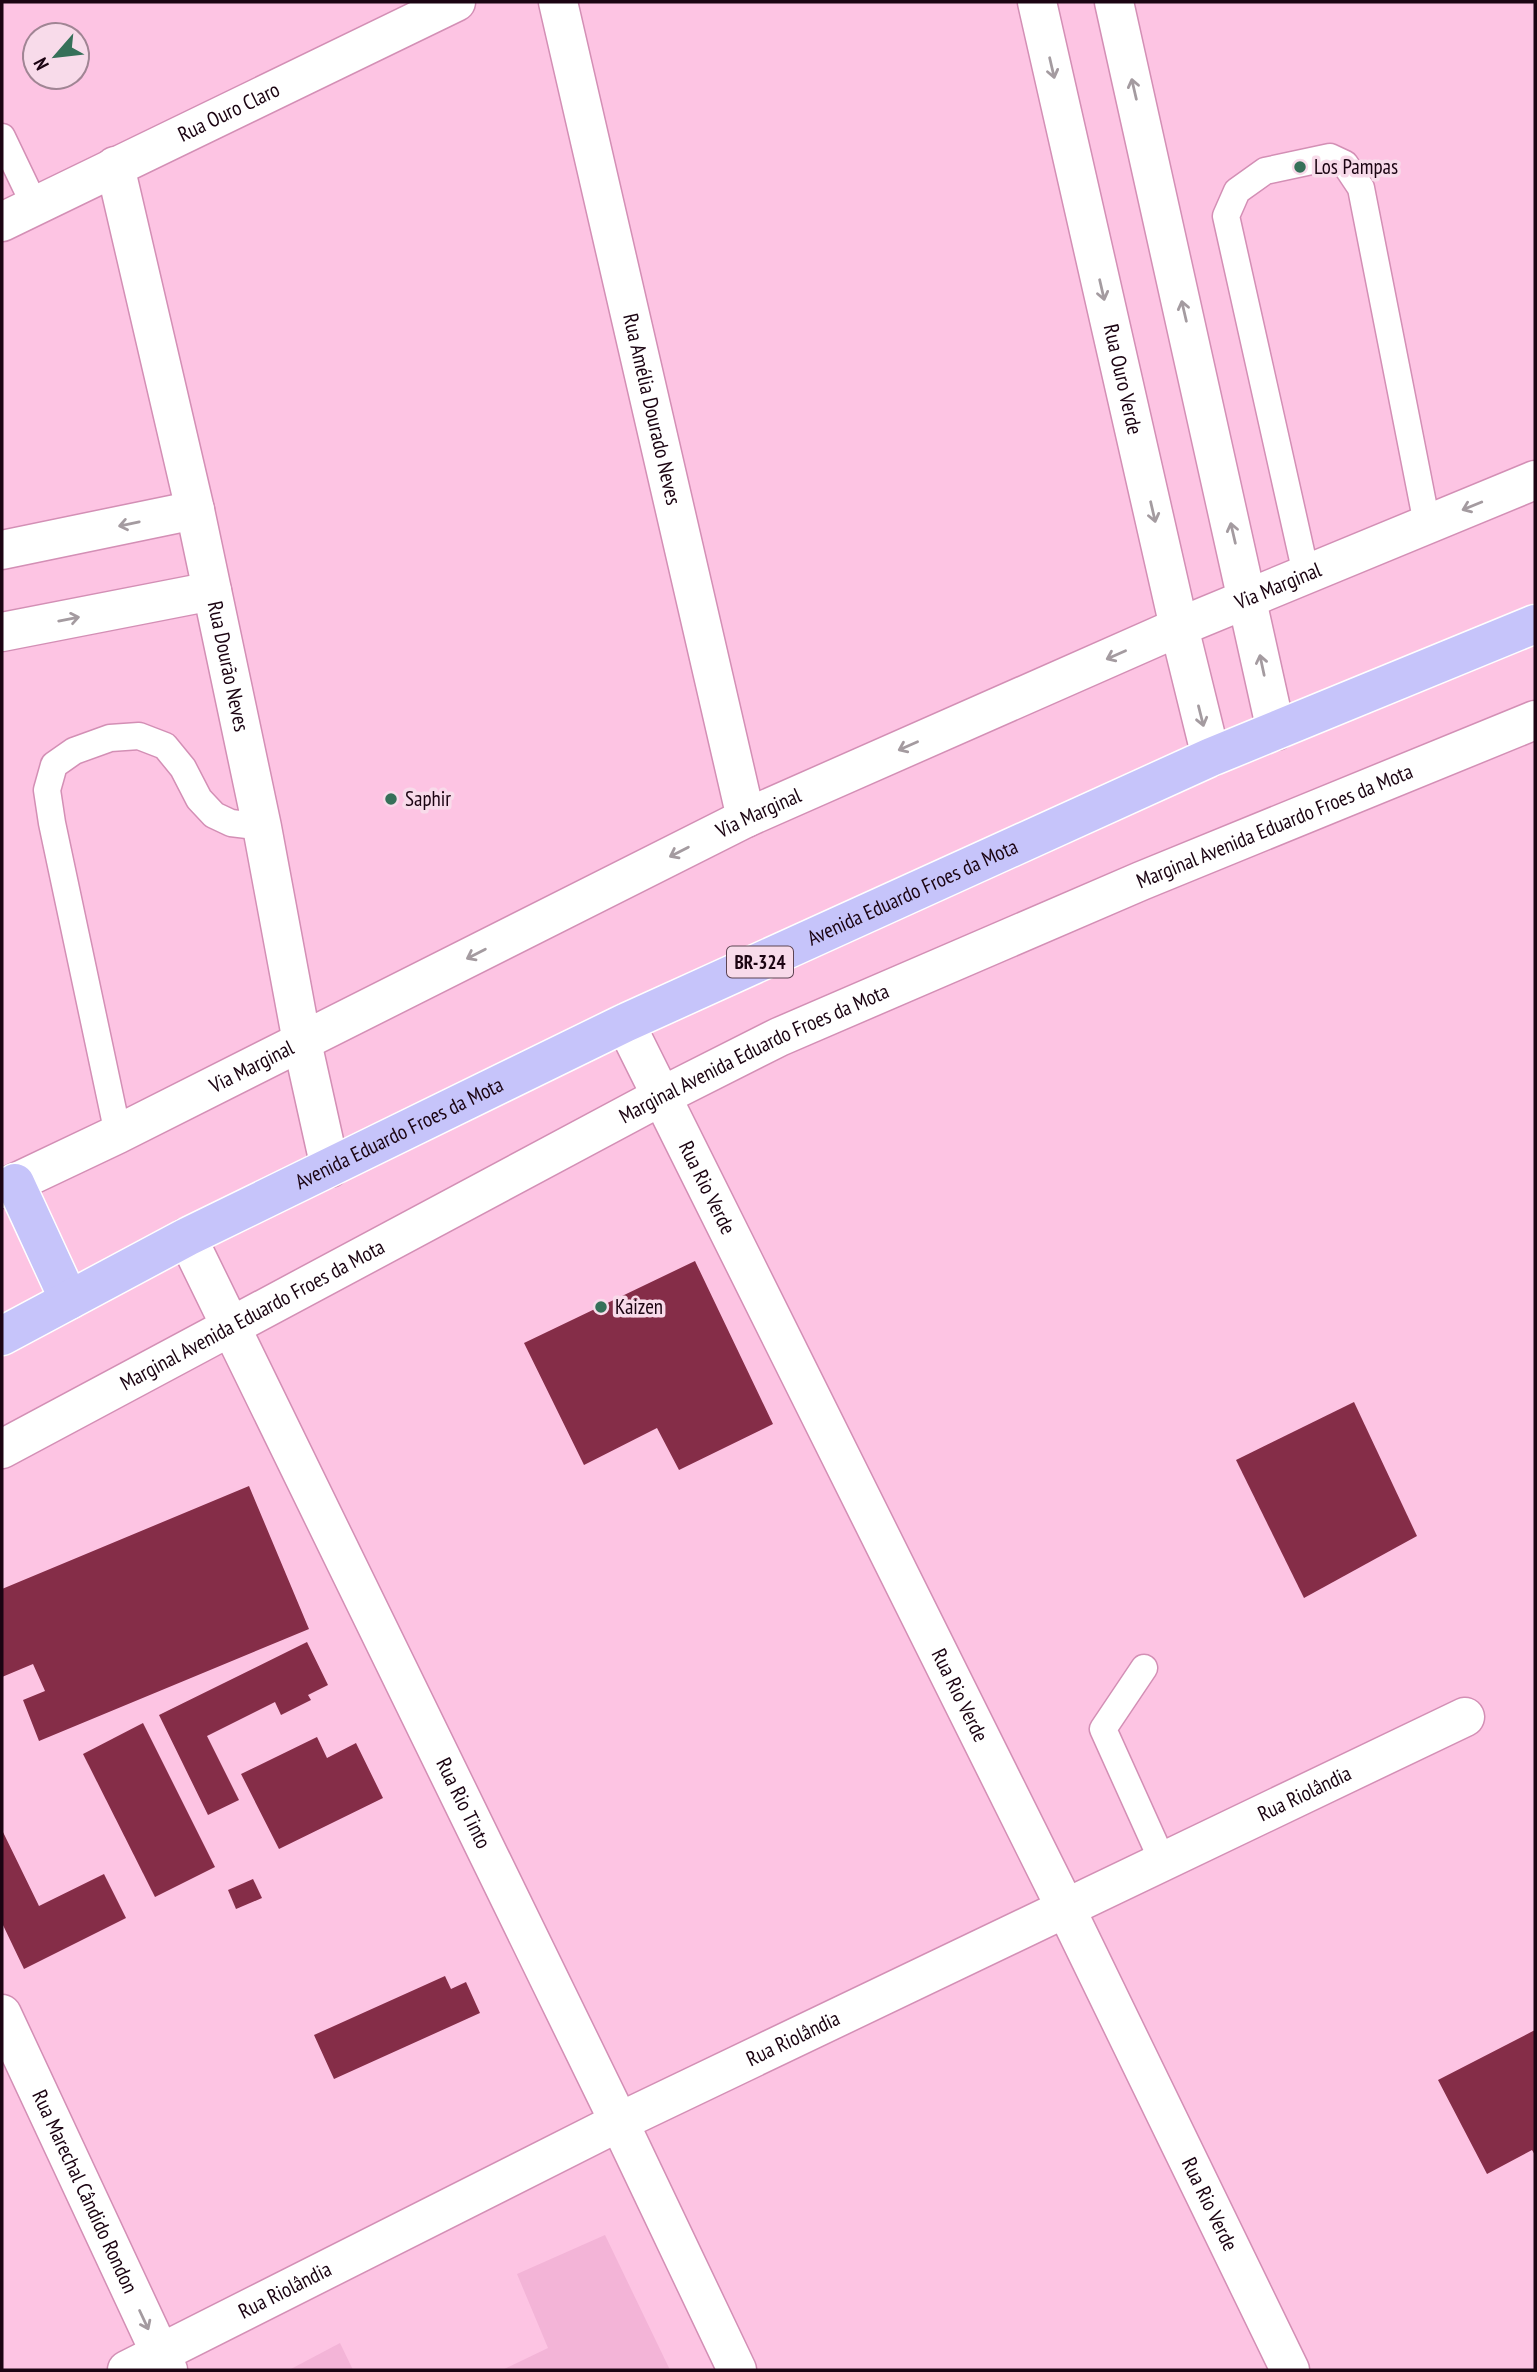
<svg xmlns="http://www.w3.org/2000/svg" width="1537" height="2372" viewBox="0 0 1537 2372" font-family="'PT Sans Narrow',sans-serif">
  <style>
    .built { fill: #f3b4d7 }
    .building { fill: #852d48 }
    .lines { fill: none; stroke-linecap: round; stroke-linejoin: round }
    .service-casing { stroke: #d38fb5; stroke-width: 29 }
    .minor-casing { stroke: #d38fb5; stroke-width: 41 }
    .tertiary-casing { stroke: #d38fb5; stroke-width: 41 }
    .trunk-casing { stroke: #fff; stroke-width: 41 }
    .service { stroke: #fff; stroke-width: 26 }
    .minor { stroke: #fff; stroke-width: 38 }
    .tertiary { stroke: #fff; stroke-width: 38 }
    .trunk { stroke: #c6c4fa; stroke-width: 38 }
    .oneway { stroke: #a49ba0 }
    .poi-dot { fill: #367059; stroke: #f8dbea; stroke-width: 2.5 }
    .labels { text-anchor: middle; stroke-width: 7; stroke-linejoin: round; paint-order: stroke }
    .shield { fill: #f8dbea; stroke: #5d4453; stroke-width: 2 }
    .shield-label { font-size: 19px; font-weight: bold; fill: #1b0412 }
    .street-label { font-size: 21px; fill: #1b0412; stroke: #f8dbea }
    .poi-label { font-size: 21px; fill: #1b0412; stroke: #f8dbea; text-anchor: start }
  </style>
  <rect width="100%" height="100%" fill="#fdc4e3"/>
  <g class="built">
    <polygon points="605,2235 670,2370 502,2370 548,2348 517,2274"/>
    <polygon points="340,2343 353,2370 289,2370"/>
  </g>
  <g class="building">
    <polygon points="695,1261 773,1424 679,1470 657,1428 584,1465 524,1343"/>
    <polygon points="1354,1402 1417,1536 1304,1598 1236,1460"/>
    <polygon points="249,1486 309,1629 39,1741 23,1700 45,1691 33,1664 2,1677 2,1589"/>
    <polygon points="307,1642 328,1685 308,1695 311,1700 281,1715 275,1702 207,1736 239,1800 208,1815 159,1715"/>
    <polygon points="143,1723 215,1867 155,1897 83,1754"/>
    <polygon points="317,1737 327,1758 356,1743 383,1798 279,1849 241,1774"/>
    <polygon points="2,1830 39,1906 104,1874 126,1918 24,1969 2,1923"/>
    <polygon points="253,1879 262,1898 236,1909 228,1890"/>
    <polygon points="445,1976 451,1989 466,1982 480,2013 334,2079 314,2035"/>
    <polygon points="1535,2030 1535,2155 1532,2150 1487,2174 1438,2080"/>
  </g>
  <g class="lines">
    <g class="service-casing">
      <g id="service">
        <polyline points="2,137 35,206"/>
        <polyline points="1306,574 1226,216 1237,191 1265,171 1330,157 1345,164 1361,188 1427,524"/>
        <polyline points="118,1134 52,823 47,790 54,765 74,751 110,738 139,736 165,746 183,768 199,799 214,815 231,823 262,827"/>
        <polyline points="1144,1668 1103,1729 1163,1862"/>
      </g>
    </g>
    <g class="minor-casing">
      <g id="minor">
        <path id="s1" d="M558,2L746,818"/>
        <path id="s2" d="M1037,2L1179,627L1211,757"/>
        <polyline points="1114,2 1276,731"/>
        <path id="s3" d="M115,166L195,510L262,827L302,1042L330,1168"/>
        <path id="s4" d="M2,222L456,2"/>
        <polyline points="2,550 195,510"/>
        <polyline points="2,632 212,591"/>
        <path id="s5" d="M625,1023L1066,1909L1290,2370"/>
        <path id="s6" d="M187,1237L619,2122L737,2370"/>
        <path id="s7" d="M2,2014L168,2370"/>
        <path id="s8" d="M127,2370L619,2122L1465,1717"/>
      </g>
    </g>
    <g class="tertiary-casing">
      <g id="tertiary">
        <path id="s9" d="M2,1189L118,1134L746,818L1179,627L1535,480"/>
        <path id="s10" d="M2,1449L660,1097L779,1037L1141,881L1535,720"/>
      </g>
    </g>
    <g class="trunk-casing">
      <g id="trunk">
        <polyline points="15,1183 69,1300"/>
        <path id="s11" d="M2,1336L187,1237L625,1023L1211,757L1535,624"/>
      </g>
    </g>
    <use href="#service" class="service"/>
    <use href="#minor" class="minor"/>
    <use href="#tertiary" class="tertiary"/>
    <use href="#trunk" class="trunk"/>
  </g>
  <defs><path id="oneway-shaft" d="M-6 0H5M1.5-3L5.5 0L1.5 3" fill="none" stroke-width="1.6" stroke-linecap="round" stroke-linejoin="round" transform="scale(1.75)"/></defs>
  <g class="oneway">
    <use href="#oneway-shaft" transform="translate(1052 68) rotate(77)"/>
    <use href="#oneway-shaft" transform="translate(1134 89) rotate(-103)"/>
    <use href="#oneway-shaft" transform="translate(1102 290) rotate(77)"/>
    <use href="#oneway-shaft" transform="translate(1184 311) rotate(-103)"/>
    <use href="#oneway-shaft" transform="translate(1472 506) rotate(158)"/>
    <use href="#oneway-shaft" transform="translate(1153 512) rotate(77)"/>
    <use href="#oneway-shaft" transform="translate(129 524) rotate(168)"/>
    <use href="#oneway-shaft" transform="translate(1233 533) rotate(-103)"/>
    <use href="#oneway-shaft" transform="translate(69 619) rotate(-11)"/>
    <use href="#oneway-shaft" transform="translate(1116 655) rotate(156)"/>
    <use href="#oneway-shaft" transform="translate(1262 665) rotate(-102)"/>
    <use href="#oneway-shaft" transform="translate(1201 716) rotate(76)"/>
    <use href="#oneway-shaft" transform="translate(908 746) rotate(156)"/>
    <use href="#oneway-shaft" transform="translate(679 852) rotate(153)"/>
    <use href="#oneway-shaft" transform="translate(476 954) rotate(153)"/>
    <use href="#oneway-shaft" transform="translate(144 2320) rotate(65)"/>
  </g>
  <g class="poi-dot">
    <circle cx="1300" cy="167" r="7"/>
    <circle cx="391" cy="799" r="7"/>
    <circle cx="601" cy="1307" r="7"/>
  </g>
  <g class="labels">
    <rect class="shield" x="727" y="946.5" width="66" height="31" rx="5"/>
    <g class="shield-label">
      <text x="760" y="969">BR-324</text>
    </g>
    <g class="street-label">
      <text dy="7" stroke="none"><textPath href="#s4" startOffset="252">Rua Ouro Claro</textPath></text>
      <text dy="7" stroke="none"><textPath href="#s2" startOffset="387">Rua Ouro Verde</textPath></text>
      <text dy="7" stroke="none"><textPath href="#s1" startOffset="418">Rua Amélia Dourado Neves</textPath></text>
      <text dy="7" stroke="none"><textPath href="#s9" startOffset="1412">Via Marginal</textPath></text>
      <text dy="7" stroke="none"><textPath href="#s3" startOffset="513">Rua Dourão Neves</textPath></text>
      <text dy="7" stroke="none"><textPath href="#s9" startOffset="845">Via Marginal</textPath></text>
      <text dy="7" stroke="none"><textPath href="#s10" startOffset="1418">Marginal Avenida Eduardo Froes da Mota</textPath></text>
      <text dy="7" stroke="none"><textPath href="#s11" startOffset="1013">Avenida Eduardo Froes da Mota</textPath></text>
      <text dy="7" stroke="none"><textPath href="#s10" startOffset="850">Marginal Avenida Eduardo Froes da Mota</textPath></text>
      <text dy="7" stroke="none"><textPath href="#s9" startOffset="278">Via Marginal</textPath></text>
      <text dy="7" stroke="none"><textPath href="#s11" startOffset="446">Avenida Eduardo Froes da Mota</textPath></text>
      <text dy="7" stroke="none"><textPath href="#s5" startOffset="184">Rua Rio Verde</textPath></text>
      <text dy="7" stroke="none"><textPath href="#s10" startOffset="284">Marginal Avenida Eduardo Froes da Mota</textPath></text>
      <text dy="7" stroke="none"><textPath href="#s5" startOffset="751">Rua Rio Verde</textPath></text>
      <text dy="7" stroke="none"><textPath href="#s8" startOffset="1311">Rua Riolândia</textPath></text>
      <text dy="7" stroke="none"><textPath href="#s6" startOffset="630">Rua Rio Tinto</textPath></text>
      <text dy="7" stroke="none"><textPath href="#s8" startOffset="744">Rua Riolândia</textPath></text>
      <text dy="7" stroke="none"><textPath href="#s7" startOffset="196">Rua Marechal Cândido Rondon</textPath></text>
      <text dy="7" stroke="none"><textPath href="#s5" startOffset="1318">Rua Rio Verde</textPath></text>
      <text dy="7" stroke="none"><textPath href="#s8" startOffset="177">Rua Riolândia</textPath></text>
    </g>
    <g class="poi-label">
      <text x="1314" y="174">Los Pampas</text>
      <text x="405" y="806">Saphir</text>
      <text x="615" y="1314">Kaizen</text>
    </g>
  </g>
  <rect width="1537" height="2372" fill="none" stroke="#1b0412" stroke-width="7"/>
  <g transform="translate(56 56) rotate(242)"><circle r="33" fill="#f8dbea" stroke="#a08594" stroke-width="2"/>
  <path d="M0-5L12 26L0 18L-12 26Z" fill="#367059"/>
  <text y="-10" font-size="19" font-weight="bold" text-anchor="middle" fill="#1b0412">N</text>
  </g>
</svg>
